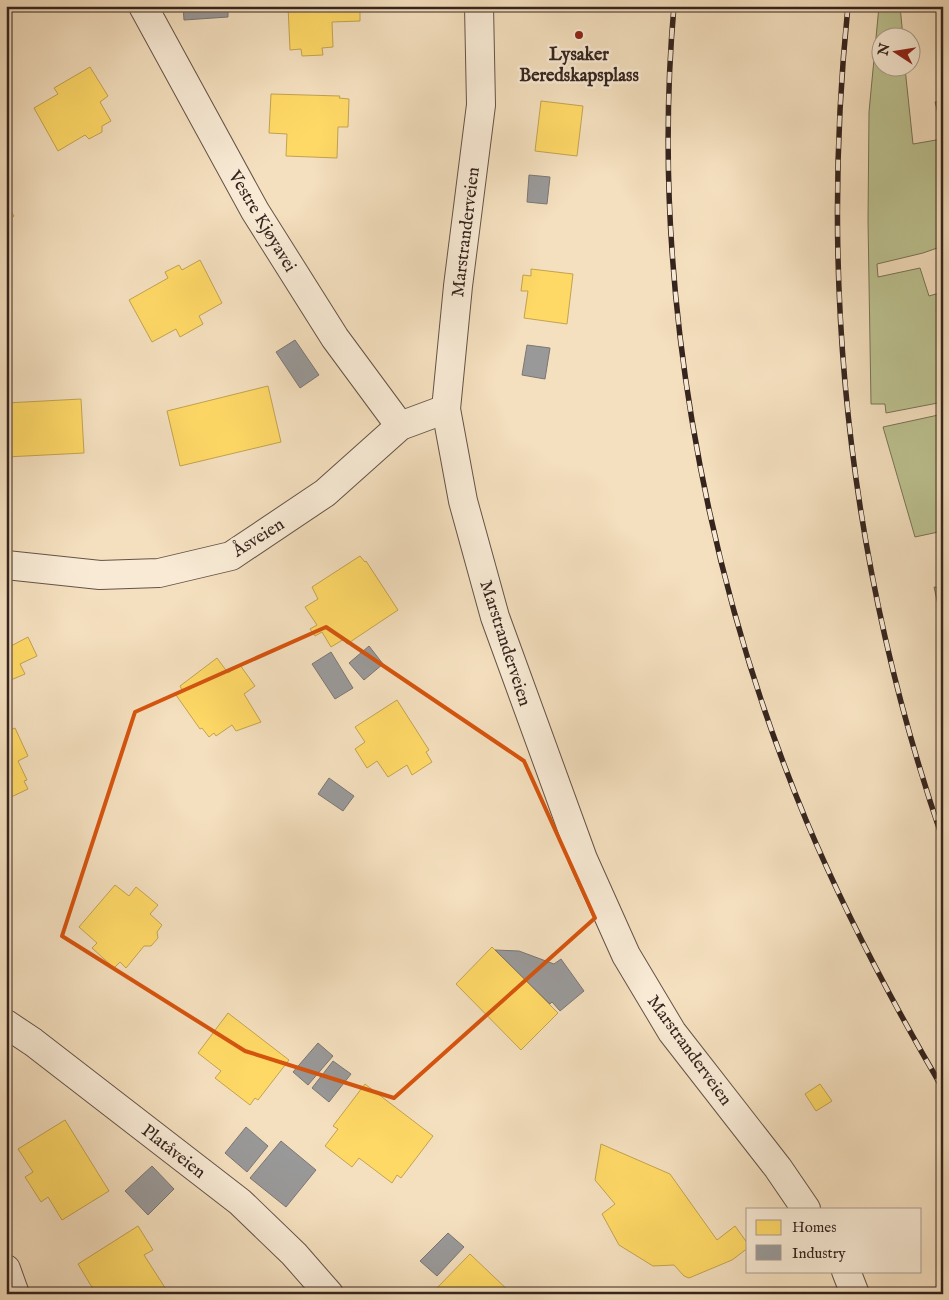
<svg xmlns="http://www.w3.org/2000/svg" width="949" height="1300" viewBox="0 0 949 1300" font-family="'IM FELL English',serif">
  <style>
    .green { fill: #bcc190; stroke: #787257 }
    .homes { fill: #ffd966; stroke: #c2a350 }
    .industry { fill: #999; stroke: #7b7674 }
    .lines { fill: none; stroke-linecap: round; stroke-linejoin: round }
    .minor-casing { stroke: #655346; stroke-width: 30 }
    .minor { stroke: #f8ead5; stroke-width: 28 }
    .rail-casing { stroke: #35241e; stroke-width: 5.5 }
    .rail { stroke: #f8ead5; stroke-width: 4; stroke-dasharray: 11; stroke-linecap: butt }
    .marked { fill: none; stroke: #d6540e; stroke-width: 4; stroke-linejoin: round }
    .poi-dot { fill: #8f2418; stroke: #f8ead5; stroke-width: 2 }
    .labels { text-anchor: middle; stroke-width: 5; stroke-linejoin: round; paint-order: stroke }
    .poi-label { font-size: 18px; font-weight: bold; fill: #35241e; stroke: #f8ead5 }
    .street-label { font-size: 18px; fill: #35241e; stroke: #f8ead5 }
  </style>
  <rect width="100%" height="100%" fill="#f4dfbe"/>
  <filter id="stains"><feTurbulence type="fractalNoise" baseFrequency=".004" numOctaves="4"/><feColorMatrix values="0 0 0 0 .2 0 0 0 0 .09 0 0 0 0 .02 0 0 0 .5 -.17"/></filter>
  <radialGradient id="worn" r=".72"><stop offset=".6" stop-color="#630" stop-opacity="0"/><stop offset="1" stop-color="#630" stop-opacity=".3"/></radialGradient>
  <g class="green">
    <polygon points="879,6 900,6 903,37 882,38 882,68 905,68 913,144 942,139 943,145 943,246 923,253 877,264 878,277 920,268 929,296 943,292 943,402 886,413 885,404 871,404 868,220 869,112"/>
    <polygon points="943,414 943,531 915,537 883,427"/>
    <polygon points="934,587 943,588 943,627"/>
  </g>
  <g class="homes">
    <polygon points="69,6 86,6 85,11 68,8"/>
    <polygon points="288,6 360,6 360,21 332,22 333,47 322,48 323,55 302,56 301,49 290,50"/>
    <polygon points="90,67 108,96 100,102 111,121 102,126 102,132 89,139 85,135 58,151 34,108 58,94 54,88"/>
    <polygon points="271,94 340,96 339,98 349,99 348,127 338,127 337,158 286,156 287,134 269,133"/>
    <polygon points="541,101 583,106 577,156 535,151"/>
    <polygon points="6,204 14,216 6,221"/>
    <polygon points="200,260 222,303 199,316 203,324 180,337 176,329 152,342 129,300 168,278 165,272 179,265 182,270"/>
    <polygon points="531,269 573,274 567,324 524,318 528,291 521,291 523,275 531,276"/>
    <polygon points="268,386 281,442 180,466 167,411"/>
    <polygon points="81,399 84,453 6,457 6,403"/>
    <polygon points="360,556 365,562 366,561 398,610 347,644 344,639 331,647 322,632 315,636 310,629 317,625 305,607 318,599 312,587"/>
    <polygon points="28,637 37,656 20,664 25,674 6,682 6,645 10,643 11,646"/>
    <polygon points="217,658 228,673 240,665 255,686 244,694 261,722 236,731 232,725 216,736 214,733 209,737 202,728 200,729 176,695 182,690 180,686"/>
    <polygon points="397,700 429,750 426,752 432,762 412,775 407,765 388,777 377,761 367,768 355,749 365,742 355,727"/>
    <polygon points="15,728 28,756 18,761 27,780 24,781 28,789 9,798 6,792 6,732"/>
    <polygon points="115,885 129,896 136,887 158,905 150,914 162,925 157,932 158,938 151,946 144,946 126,968 120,962 114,968 92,948 97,943 79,927"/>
    <polygon points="492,947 558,1013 521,1050 456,984"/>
    <polygon points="228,1013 289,1060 258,1100 255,1098 250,1105 215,1078 221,1071 198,1053"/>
    <polygon points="365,1084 433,1136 401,1178 397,1175 392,1183 359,1158 352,1167 325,1146 338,1129 333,1126"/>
    <polygon points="820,1084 832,1101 816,1111 805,1094"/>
    <polygon points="65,1120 109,1191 62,1220 48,1197 41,1202 25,1177 33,1172 18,1149"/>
    <polygon points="601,1144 670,1174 717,1240 735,1226 748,1244 748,1248 732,1260 689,1278 684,1276 674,1265 653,1266 619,1245 602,1214 615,1204 595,1180"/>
    <polygon points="138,1226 153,1250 144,1255 169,1294 96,1294 78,1264"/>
    <polygon points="470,1254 512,1294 441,1294 436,1289"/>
  </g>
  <g class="industry">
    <polygon points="183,6 228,6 228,17 184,20"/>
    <polygon points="943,100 943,132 935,102"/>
    <polygon points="529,175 550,177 547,204 527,202"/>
    <polygon points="295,340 319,375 300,388 276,352"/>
    <polygon points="527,345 550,348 545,379 522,375"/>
    <polygon points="369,646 383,664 364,680 349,663"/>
    <polygon points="331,652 353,688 335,699 312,664"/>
    <polygon points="329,778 354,796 343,811 318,794"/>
    <polygon points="495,950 519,951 554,964 561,959 584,991 560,1011 552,1002 550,1004"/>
    <polygon points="318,1043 333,1056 308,1085 293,1072"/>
    <polygon points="333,1061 351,1074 329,1102 312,1088"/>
    <polygon points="246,1127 268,1146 247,1172 225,1153"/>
    <polygon points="281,1141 316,1170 286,1207 250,1178"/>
    <polygon points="152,1166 174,1189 148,1215 125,1191"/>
    <polygon points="448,1233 464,1247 437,1276 420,1261"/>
  </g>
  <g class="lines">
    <g class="minor-casing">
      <g id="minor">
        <polyline points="143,6 255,211 335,338 400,426"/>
        <polyline points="479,6 481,105 458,286 446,409 463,501 495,617 583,859 626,955 672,1032 778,1168 806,1209"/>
        <polyline points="6,565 100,575 159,573 231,556 325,493 400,426 446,409"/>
        <polyline points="6,1024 33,1042 240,1202 294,1254 329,1294"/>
        <polyline points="6,1269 15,1294"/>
        <polyline points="846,1271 855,1294"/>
      </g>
    </g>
    <use href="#minor" class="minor"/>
    <g class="rail-casing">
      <g id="rail">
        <path d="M674,6C650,276 702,570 806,820C845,913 892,1002 943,1089"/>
        <path d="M848,6C819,290 850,570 943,840"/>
      </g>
    </g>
    <use href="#rail" class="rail"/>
  </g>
  <path class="marked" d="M326,627L524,761L595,918L394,1098L245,1051L62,936L135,712Z"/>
  <circle class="poi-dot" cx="579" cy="35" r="5"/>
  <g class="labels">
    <g class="poi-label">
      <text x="579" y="60">Lysaker<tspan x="579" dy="21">Beredskapsplass</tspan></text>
    </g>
    <g class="street-label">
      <text transform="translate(263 221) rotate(59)" y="6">Vestre Kjøyavei</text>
      <text transform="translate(465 232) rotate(-83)" y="6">Marstranderveien</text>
      <text transform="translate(258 537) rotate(-32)" y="6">Åsveien</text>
      <text transform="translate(506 643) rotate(72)" y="6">Marstranderveien</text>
      <text transform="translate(690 1050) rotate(54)" y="6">Marstranderveien</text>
      <text transform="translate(174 1151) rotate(38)" y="6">Platåveien</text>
    </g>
  </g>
  <rect width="949" height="1300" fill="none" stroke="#f4dfbe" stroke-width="25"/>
  <rect x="8" y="8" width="934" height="1285" fill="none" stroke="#35241e" stroke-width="2.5"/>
  <rect x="12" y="12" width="924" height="1275" fill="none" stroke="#35241e"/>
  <rect x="746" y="1208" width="175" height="65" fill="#f8ead5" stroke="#aa9b8c"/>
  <rect x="756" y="1220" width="25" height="15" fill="#ffd966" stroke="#aa9b8c"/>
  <text x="792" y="1232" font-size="15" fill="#35241e">Homes</text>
  <rect x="756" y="1245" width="25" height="15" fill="#999999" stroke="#aa9b8c"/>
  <text x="792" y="1258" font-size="15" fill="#35241e">Industry</text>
  <g transform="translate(896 52) rotate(282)"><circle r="24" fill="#f8ead5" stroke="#aa9b8c"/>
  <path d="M0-4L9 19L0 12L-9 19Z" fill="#8f2418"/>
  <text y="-8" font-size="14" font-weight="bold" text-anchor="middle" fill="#35241e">N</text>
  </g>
  <rect width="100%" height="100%" filter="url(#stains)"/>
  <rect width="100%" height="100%" fill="url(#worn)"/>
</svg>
